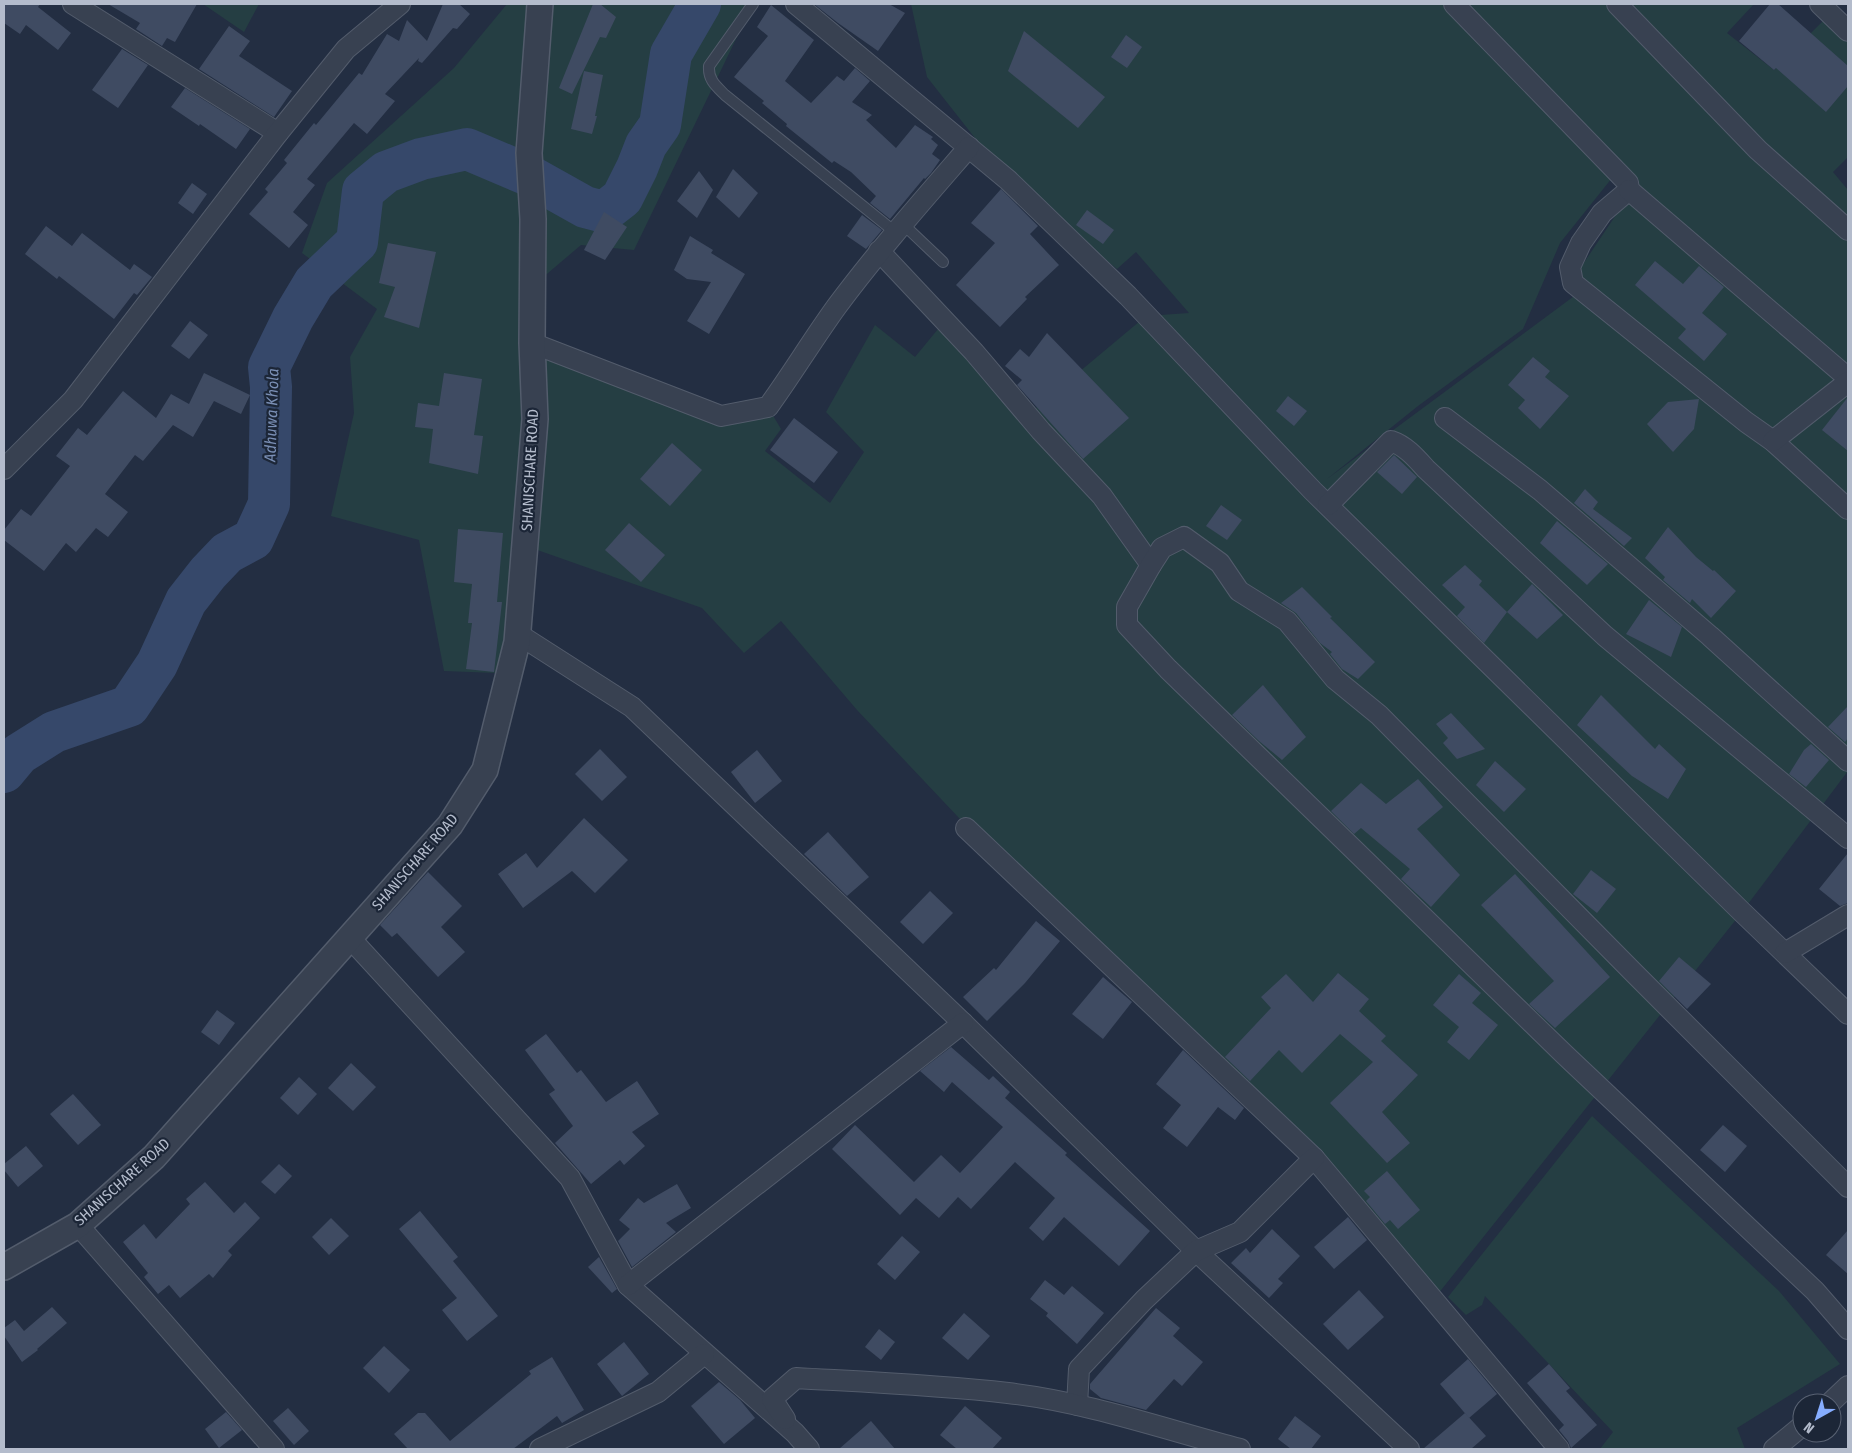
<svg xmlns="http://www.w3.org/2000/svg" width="1852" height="1453" viewBox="0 0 1852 1453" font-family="'Fira Sans Condensed',sans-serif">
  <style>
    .green { fill: #253e43; fill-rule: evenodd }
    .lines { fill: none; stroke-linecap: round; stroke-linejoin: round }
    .river { stroke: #36486a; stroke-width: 42 }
    .building { fill: #3f4b62 }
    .service-casing { stroke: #535c6c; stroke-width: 12 }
    .minor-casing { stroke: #535c6c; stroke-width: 22 }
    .tertiary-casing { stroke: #535c6c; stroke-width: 28 }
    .service { stroke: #384151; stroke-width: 10 }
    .minor { stroke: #384151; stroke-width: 20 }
    .tertiary { stroke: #384151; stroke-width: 25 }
    .labels { text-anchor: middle; stroke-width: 4.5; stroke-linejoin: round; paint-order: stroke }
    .street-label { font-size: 15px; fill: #b4bccc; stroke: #1c2637 }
    .water-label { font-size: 16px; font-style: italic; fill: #7a8fb5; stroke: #1c2637 }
  </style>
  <rect width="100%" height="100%" fill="#232e42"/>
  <g class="green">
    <polygon points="203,4 259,4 244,32"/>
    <path d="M507,4H753L634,250L581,245L541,279L533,343L721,416L768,407L781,429L765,451L830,503L864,452L826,412L875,325L915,357L943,323L1036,408L1146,316L1189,313L1136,252L1117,269L1008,180L927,77L911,4H1754L1727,33L1774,70L1830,14L1848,31V157L1833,172L1848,190V771L1742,912L1434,1299L1314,1157L993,854L857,710L781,621L744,653L702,608L526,546L496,673L444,671L419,540L331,516L354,413L350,357L377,309L302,253L327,183L454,68ZM1620,168L1624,203L1577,273L1682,362L1589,285L1327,479L1418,406L1523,329L1560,243Z"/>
    <polygon points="1592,1116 1779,1291 1840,1364 1737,1428 1745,1449 1600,1449 1613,1432 1485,1296 1482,1305 1466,1315 1448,1297"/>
  </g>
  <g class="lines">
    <polyline class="river" points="4,772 19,754 54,732 129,706 157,664 186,601 208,573 227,553 253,539 269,504 271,387 269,367 293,318 314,283 357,242 363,191 386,172 421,159 467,149 526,174 585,207 604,212 622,198 637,168 646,145 660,125 671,54 700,4"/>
  </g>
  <g class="building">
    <polygon points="4,4 40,4 38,7 71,33 58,50 26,25 20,34 4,23"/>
    <polygon points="108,4 197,4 175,42 167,38 162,46 136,29 140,23"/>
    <polygon points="443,4 459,4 470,14 457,29 453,28 422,63 418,61 419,58 385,94 395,101 367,134 354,123 307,179 315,185 293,212 308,225 289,248 249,214 268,192 265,189 287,163 284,160 314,123 316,125 359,73 362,75 387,34 399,41 407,20 427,41"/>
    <polygon points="593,4 600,4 616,17 606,38 600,37 572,94 559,88"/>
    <polygon points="814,4 889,4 905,13 878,51 838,23"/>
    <polygon points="1770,4 1778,4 1848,66 1848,86 1826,112 1776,68 1774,70 1739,41"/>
    <polygon points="771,5 814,40 785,81 811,103 837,76 844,81 855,68 870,81 852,102 872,115 866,120 896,148 915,125 933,137 931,139 938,145 932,154 940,160 931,173 925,179 924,178 890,219 870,203 876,196 851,172 834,161 832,163 786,126 787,124 762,103 764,101 734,77 768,36 757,27"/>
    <polygon points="229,26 250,41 239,56 292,91 274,117 199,69"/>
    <polygon points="1024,31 1105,97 1078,128 1008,71"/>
    <polygon points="1126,35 1142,47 1127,68 1111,57"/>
    <polygon points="122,49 148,65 118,108 92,90"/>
    <polygon points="584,71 603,75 595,116 597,116 592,134 571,129"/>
    <polygon points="185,88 250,129 236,149 200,124 199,126 171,107"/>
    <polygon points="733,169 758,193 739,218 716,197"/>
    <polygon points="699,171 713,190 697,218 677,201"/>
    <polygon points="192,183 207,194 193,214 178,203"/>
    <polygon points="1001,189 1038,226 1030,234 1059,265 1025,297 1027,299 1000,327 956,285 995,243 971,223"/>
    <polygon points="1087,210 1114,230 1103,244 1076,225"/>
    <polygon points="604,212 627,227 605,260 584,250"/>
    <polygon points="862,215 882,230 866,249 847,236"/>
    <polygon points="46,226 72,246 82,233 130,270 134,264 152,277 137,295 134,293 114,319 59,276 57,279 25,254"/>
    <polygon points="690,236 713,250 711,253 745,274 709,334 687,321 711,282 687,279 674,270"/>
    <polygon points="388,243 436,252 419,328 384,317 395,287 379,283"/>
    <polygon points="1655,261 1683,284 1699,266 1724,287 1702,313 1727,334 1704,361 1678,338 1686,329 1635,285"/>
    <polygon points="190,321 208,335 189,359 171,346"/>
    <polygon points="1047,333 1129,418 1083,459 1017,385 1022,380 1005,366 1020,349 1029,357"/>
    <polygon points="1533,357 1550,371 1545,377 1569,396 1540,429 1518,408 1525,400 1508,385"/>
    <polygon points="204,373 250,395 241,414 214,401 193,437 173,425 143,461 135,455 105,494 128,512 108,537 96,528 76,552 66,543 44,571 4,540 4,530 21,509 31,516 70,466 56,456 78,428 87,435 123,391 156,418 171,394 189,404"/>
    <polygon points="444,373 482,379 474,435 483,436 478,474 429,463 433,429 415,427 418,403 439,406"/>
    <polygon points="1288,396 1307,411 1294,426 1276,411"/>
    <polygon points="1848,397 1848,451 1822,430"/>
    <polygon points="1699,399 1694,429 1673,452 1647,424 1668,402"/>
    <polygon points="794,418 838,452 814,483 770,450"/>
    <polygon points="672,443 702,470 670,506 640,479"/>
    <polygon points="1394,455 1417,477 1402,494 1377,472"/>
    <polygon points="1585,489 1598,502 1593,509 1632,538 1624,546 1574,503"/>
    <polygon points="1221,505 1242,520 1227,540 1206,526"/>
    <polygon points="1557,521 1608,564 1587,585 1540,543"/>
    <polygon points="629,523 665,555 641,582 605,550"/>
    <polygon points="1668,527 1696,557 1713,571 1714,570 1736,591 1711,618 1692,599 1690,603 1663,580 1665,577 1645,558"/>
    <polygon points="458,529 503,533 497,602 502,602 494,672 466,669 472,623 468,623 472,584 454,582"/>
    <polygon points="1465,565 1482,581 1479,585 1507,612 1484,643 1457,616 1465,607 1442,585"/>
    <polygon points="1532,584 1563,615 1537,639 1507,612"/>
    <polygon points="1302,587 1332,617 1330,618 1375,662 1358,679 1342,669 1330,654 1332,652 1320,643 1296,613 1281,603"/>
    <polygon points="1649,600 1682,627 1671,657 1626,634"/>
    <polygon points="1263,685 1306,737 1282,760 1259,741 1232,715"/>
    <polygon points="1601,695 1655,749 1659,744 1686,769 1668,799 1632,776 1577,725"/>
    <polygon points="1848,706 1848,738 1845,742 1828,727"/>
    <polygon points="1451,713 1485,749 1457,759 1443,743 1448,738 1436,724"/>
    <polygon points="1811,744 1829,760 1806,787 1789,774 1804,750"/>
    <polygon points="600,749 627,777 602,801 575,774"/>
    <polygon points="757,750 782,781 755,803 731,772"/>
    <polygon points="1495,761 1526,789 1504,812 1476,785"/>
    <polygon points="1418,779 1443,807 1417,829 1460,875 1431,907 1401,879 1410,869 1361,828 1354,834 1331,811 1361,783 1386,804"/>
    <polygon points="584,818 628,860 595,893 572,871 523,908 498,874 526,853 537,868"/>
    <polygon points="828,832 869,877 847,896 804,854"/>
    <polygon points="1848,853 1848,903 1840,906 1819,889"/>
    <polygon points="1591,870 1616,889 1597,913 1573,894"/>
    <polygon points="428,872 462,906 441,927 465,952 438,977 397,933 392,937 380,925"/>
    <polygon points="1515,874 1610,977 1555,1028 1529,1004 1554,981 1481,905"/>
    <polygon points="930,891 953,913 923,944 900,922"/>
    <polygon points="1036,921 1060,941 1025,983 987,1021 963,997 994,968 996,970"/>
    <polygon points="1679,957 1711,984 1687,1009 1659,981"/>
    <polygon points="1338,973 1369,999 1359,1011 1386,1036 1381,1041 1418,1075 1382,1112 1410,1143 1387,1163 1330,1103 1373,1062 1340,1034 1302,1073 1279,1050 1250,1081 1225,1057 1271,1008 1261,997 1286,974 1313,1002"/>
    <polygon points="1459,974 1481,993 1472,1003 1498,1025 1469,1060 1447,1042 1459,1027 1433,1005"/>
    <polygon points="1103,977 1132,1002 1103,1039 1072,1014"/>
    <polygon points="217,1010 235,1023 219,1045 201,1032"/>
    <polygon points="546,1034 577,1073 581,1070 606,1102 637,1081 659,1114 632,1132 645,1146 624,1165 620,1160 591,1184 555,1143 573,1126 549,1094 555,1090 525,1050"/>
    <polygon points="951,1047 989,1080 993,1076 1010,1092 1005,1098 1067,1153 1065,1155 1150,1231 1119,1266 1064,1217 1043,1241 1029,1228 1055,1198 1015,1162 971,1209 958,1197 939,1218 916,1198 900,1215 832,1149 855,1125 914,1182 941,1155 960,1173 1003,1127 952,1082 944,1092 920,1071"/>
    <polygon points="1183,1050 1244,1108 1235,1120 1218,1107 1187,1147 1163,1128 1181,1105 1156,1084"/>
    <polygon points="351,1063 376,1087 353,1111 328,1088"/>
    <polygon points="299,1077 317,1094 298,1115 280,1098"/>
    <polygon points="73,1094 101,1125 78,1145 50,1114"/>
    <polygon points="1723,1125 1747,1146 1725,1172 1700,1150"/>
    <polygon points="26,1146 43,1166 18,1187 4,1170 4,1164"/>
    <polygon points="279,1164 292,1176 275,1194 261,1182"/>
    <polygon points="1387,1171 1420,1210 1398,1229 1390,1220 1385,1224 1366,1201 1370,1197 1364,1191"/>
    <polygon points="205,1182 234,1213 245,1202 260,1218 228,1251 232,1255 213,1278 209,1274 180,1298 169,1285 158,1294 144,1277 148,1273 123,1242 144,1224 156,1239 190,1204 186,1199"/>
    <polygon points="677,1184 691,1208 666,1223 676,1232 632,1267 618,1241 630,1229 619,1220 638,1198 644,1203"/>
    <polygon points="420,1211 458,1257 453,1261 498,1316 467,1341 442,1310 457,1298 399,1229"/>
    <polygon points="1348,1217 1367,1240 1334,1269 1314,1247"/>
    <polygon points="331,1218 349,1236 329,1255 312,1237"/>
    <polygon points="1272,1229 1300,1256 1278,1279 1283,1283 1269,1298 1231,1263 1246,1248 1250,1253"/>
    <polygon points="1848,1230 1848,1274 1826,1255"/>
    <polygon points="902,1236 920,1252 895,1280 877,1264"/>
    <polygon points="599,1257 617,1289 612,1293 588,1267"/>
    <polygon points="1045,1280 1064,1295 1072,1286 1104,1313 1077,1344 1046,1316 1048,1313 1030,1299"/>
    <polygon points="1359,1290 1384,1317 1348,1350 1323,1324"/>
    <polygon points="52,1307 67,1323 37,1349 38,1350 22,1362 4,1336 4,1328 15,1320 24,1331"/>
    <polygon points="1156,1308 1180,1328 1173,1336 1203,1362 1182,1386 1174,1379 1146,1410 1101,1398 1090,1389 1090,1384"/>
    <polygon points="964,1313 990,1336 968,1360 942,1338"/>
    <polygon points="879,1329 895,1342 881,1360 865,1347"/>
    <polygon points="624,1342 649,1374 622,1396 597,1364"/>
    <polygon points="384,1346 410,1370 389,1393 363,1368"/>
    <polygon points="552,1357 584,1410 562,1423 557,1416 513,1449 408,1449 394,1434 418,1413 425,1413 450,1441 531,1374 529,1371"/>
    <polygon points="1468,1359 1497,1394 1469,1418 1440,1384"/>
    <polygon points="1549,1364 1570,1388 1566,1391 1597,1425 1571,1448 1568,1441 1559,1430 1564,1425 1527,1383"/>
    <polygon points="719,1382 740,1400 755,1418 724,1444 691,1406"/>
    <polygon points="965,1406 1002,1438 992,1449 957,1449 940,1435"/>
    <polygon points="288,1408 309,1431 294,1445 273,1421"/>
    <polygon points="226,1412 242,1430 219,1448 205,1429"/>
    <polygon points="1465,1413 1486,1436 1471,1449 1423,1449"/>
    <polygon points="1295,1416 1321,1436 1311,1449 1291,1449 1278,1439"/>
    <polygon points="871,1421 895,1449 839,1449"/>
  </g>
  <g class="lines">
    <g class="service-casing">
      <g id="service">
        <path d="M753,4L709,66C708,80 716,86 725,95L895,232"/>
        <polyline points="903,224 943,262"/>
      </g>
    </g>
    <g class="minor-casing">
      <g id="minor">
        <polyline points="73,4 278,133"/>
        <polyline points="796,4 1008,180 1128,296 1313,491 1742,912 1848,1014"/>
        <polyline points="1454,4 1628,183 1629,190 1602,213 1581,243 1570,267 1573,283 1746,422 1773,441 1848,509"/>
        <polyline points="1617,4 1758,150 1848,230"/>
        <polyline points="1820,4 1848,31"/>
        <polyline points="1629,190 1848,378"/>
        <polyline points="879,251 974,352 1041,431 1102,496 1151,565"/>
        <path d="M532,343L721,416L768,407C792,374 813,339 837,306C878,251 924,199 969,147"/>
        <polyline points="1445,418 1540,490 1710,636 1848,761"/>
        <polyline points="1773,441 1848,382"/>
        <polyline points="4,469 73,400 278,133 346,49 400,4"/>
        <path d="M1328,505L1391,441C1406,446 1416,458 1426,469L1605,636L1848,838"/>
        <polyline points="518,634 632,707 963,1023 1196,1251 1409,1449"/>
        <polyline points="966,828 1314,1158 1559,1449"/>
        <polyline points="349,937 570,1178 628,1285 795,1433 809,1449"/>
        <polyline points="1785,953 1848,915"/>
        <polyline points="1848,1187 1635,974 1379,715 1335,679 1287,621 1239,591 1220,563 1184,537 1162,548 1151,565 1127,607 1127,625 1168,669 1565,1055 1815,1291 1848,1329"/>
        <polyline points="78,1225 274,1449"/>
        <polyline points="628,1285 963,1023"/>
        <polyline points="1830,1403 1848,1386"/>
        <polyline points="1077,1405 1079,1369 1144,1300 1196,1251 1240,1232 1314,1158"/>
        <path d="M785,1419L772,1399L796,1378C866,1382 938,1385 1008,1393C1087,1402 1164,1429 1240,1449"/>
        <polyline points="540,1449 658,1392 704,1354"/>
        <polyline points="1774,1449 1802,1426"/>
      </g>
    </g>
    <g class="tertiary-casing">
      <polyline id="tertiary" points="4,1267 78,1225 154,1157 450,825 485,770 517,642 535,419 532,343 533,219 529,153 540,4"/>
    </g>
    <use href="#service" class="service"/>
    <use href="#minor" class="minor"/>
    <use href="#tertiary" class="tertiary"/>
  </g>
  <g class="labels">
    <g class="street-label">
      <text transform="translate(530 470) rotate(-87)" y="5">SHANISCHARE ROAD</text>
      <text transform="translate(415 862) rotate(-49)" y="5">SHANISCHARE ROAD</text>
      <text transform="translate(122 1182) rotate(-42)" y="5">SHANISCHARE ROAD</text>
    </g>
    <g class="water-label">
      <text transform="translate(271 415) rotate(-88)" y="6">Adhuwa Khola</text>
    </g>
  </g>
  <rect width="1852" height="1453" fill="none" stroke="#b4bccc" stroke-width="10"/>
  <g transform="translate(1817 1418) rotate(219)"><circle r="24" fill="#1c2637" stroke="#596273"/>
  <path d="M0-4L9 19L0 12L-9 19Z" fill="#86adff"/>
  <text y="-8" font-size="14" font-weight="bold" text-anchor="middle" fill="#b4bccc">N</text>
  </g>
</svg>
